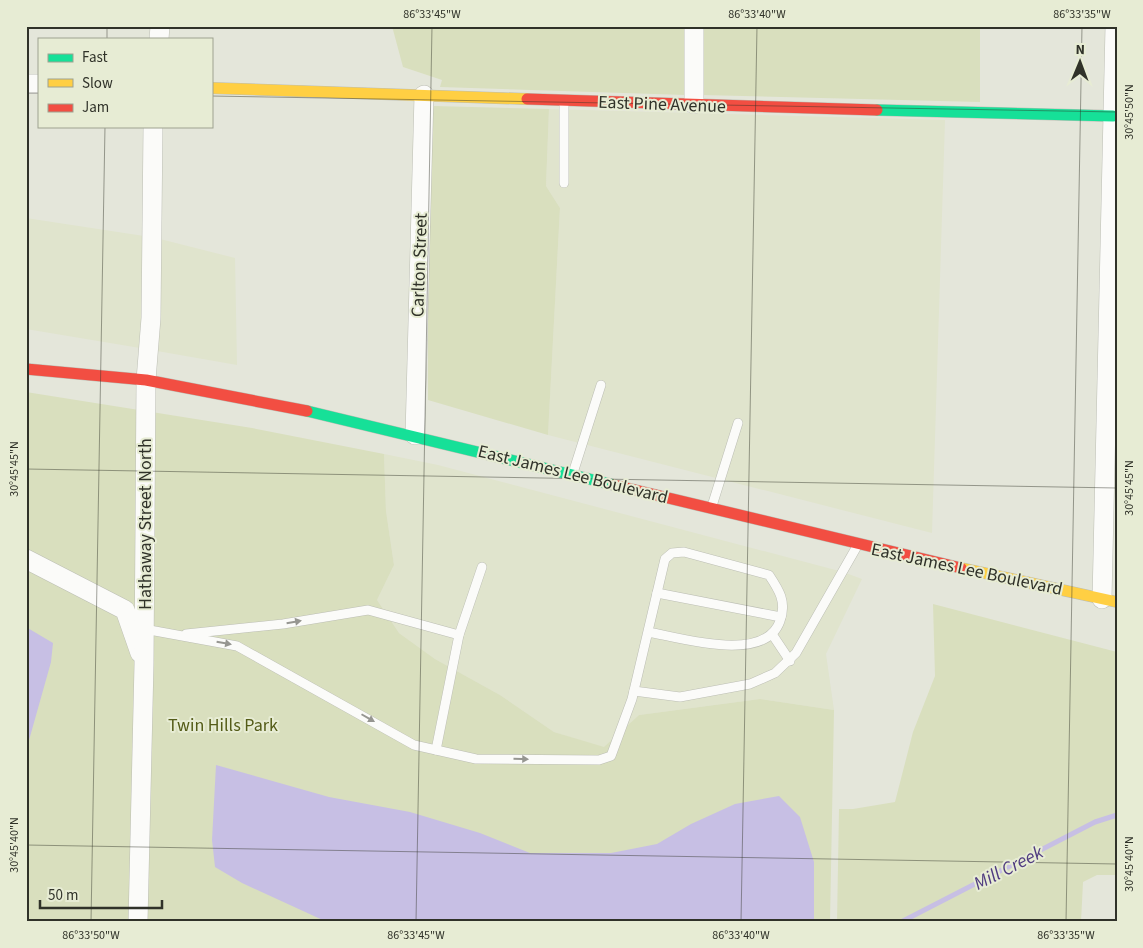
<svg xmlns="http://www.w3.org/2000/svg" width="1143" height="948" viewBox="0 0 1143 948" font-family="'Source Sans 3',sans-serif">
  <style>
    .built { fill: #e0e4cd }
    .green { fill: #d9dfbe }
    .water { fill: #c7bfe4 }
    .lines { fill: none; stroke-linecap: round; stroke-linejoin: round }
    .stream { stroke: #c7bfe4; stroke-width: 5 }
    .lane-casing { stroke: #bcbeb4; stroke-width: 10 }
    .street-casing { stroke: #bcbeb4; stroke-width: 20 }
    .fast-casing { stroke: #bcbeb4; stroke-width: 12 }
    .slow-casing { stroke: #bcbeb4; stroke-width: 12 }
    .jam-casing { stroke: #bcbeb4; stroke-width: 12 }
    .lane { stroke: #fbfbf9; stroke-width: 9 }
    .street { stroke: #fbfbf9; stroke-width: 19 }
    .fast { stroke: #16e098; stroke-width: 11 }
    .slow { stroke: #ffcf43; stroke-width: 11 }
    .jam { stroke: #f24e42; stroke-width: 11 }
    .oneway { fill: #969691 }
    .ticks { fill: none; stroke: #303229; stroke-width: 1; stroke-opacity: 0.45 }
    .labels { text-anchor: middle; stroke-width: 4; stroke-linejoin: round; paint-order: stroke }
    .street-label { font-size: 18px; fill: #303229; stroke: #e7ecd4 }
    .park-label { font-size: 18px; fill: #545c18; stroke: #e7ecd4 }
    .water-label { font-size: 19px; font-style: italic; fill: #503c81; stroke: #e7ecd4 }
    .neatline { fill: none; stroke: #303229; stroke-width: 2 }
    .ticks-label { font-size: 12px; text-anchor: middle; fill: #303229 }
  </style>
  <rect width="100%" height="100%" fill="#e4e6da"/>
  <g class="built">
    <polygon points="549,109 945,120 932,533 548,435 560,208 546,186"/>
    <polygon points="26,218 144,236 140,348 26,329"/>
    <polygon points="160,239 235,258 237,365 157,351"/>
    <polygon points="384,454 438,465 843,572 862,579 826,654 834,710 760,699 639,715 604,748 554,732 500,695 435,659 399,633 377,600 394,565 386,511"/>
  </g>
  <g class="green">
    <polygon points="392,26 685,26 685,95 440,87 442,80 403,67"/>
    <polygon points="702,26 980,26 980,102 702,95"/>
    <polygon points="434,106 549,109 546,186 560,208 548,435 428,400 428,250 432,113"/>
    <polygon points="26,392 252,428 384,454 386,511 394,565 377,600 399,633 435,659 500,695 554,732 604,747 639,715 760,699 834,710 830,922 26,922"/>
    <polygon points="933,604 1117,652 1117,875 1097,875 1083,882 1081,922 837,922 839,809 853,809 895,802 913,732 935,676"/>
  </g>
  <g class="water">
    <polygon points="26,627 53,643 51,662 26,751"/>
    <polygon points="216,765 329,797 410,812 480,833 530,853 611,853 657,844 691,824 735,804 779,796 800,817 814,862 814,922 327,922 242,883 215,867 212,840"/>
  </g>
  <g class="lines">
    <polyline class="stream" points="901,922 1095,822 1117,815"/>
    <g class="lane-casing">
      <g id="lane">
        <polyline points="564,183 564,103"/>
        <polyline points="573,473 601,385"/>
        <polyline points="712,506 738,423"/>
        <polyline points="657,593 781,617"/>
        <path d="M144,629L237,646L414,745L476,759L599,760L611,756L632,699L665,559L672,553L684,552L769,575C779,590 787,602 780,621C765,664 681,638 648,632"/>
        <polyline points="186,634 283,624 368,610 459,635"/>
        <polyline points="772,634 790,661"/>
        <polyline points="634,691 680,697 750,684 775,673 796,653 856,548"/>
        <polyline points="436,750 459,635 482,567"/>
      </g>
    </g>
    <g class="street-casing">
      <g id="street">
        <polyline points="159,39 160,26"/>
        <polyline points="26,84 39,84"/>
        <polyline points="694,104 694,26"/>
        <polyline points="415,435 424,95"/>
        <polyline points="26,559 125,610 140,653"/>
        <polyline points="1102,599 1115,26"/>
        <polyline points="138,922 144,664 146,380 151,318 153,126"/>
      </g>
    </g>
    <g class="fast-casing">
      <g id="fast">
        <polyline points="877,110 1113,116"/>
        <polyline points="307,411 614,485"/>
      </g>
    </g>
    <g class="slow-casing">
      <g id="slow">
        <polyline points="211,88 527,99"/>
        <polyline points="961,568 1117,602"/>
      </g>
    </g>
    <g class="jam-casing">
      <g id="jam">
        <polyline points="527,99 877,110"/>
        <polyline points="26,369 146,380 307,411"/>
        <polyline points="614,485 961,568"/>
      </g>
    </g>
    <use href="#lane" class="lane"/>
    <use href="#street" class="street"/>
    <use href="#fast" class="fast"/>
    <use href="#slow" class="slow"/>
    <use href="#jam" class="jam"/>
  </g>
  <defs><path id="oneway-solid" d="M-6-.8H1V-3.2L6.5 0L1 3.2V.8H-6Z" transform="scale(1.25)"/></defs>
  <g class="oneway">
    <use href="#oneway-solid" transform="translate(294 622) rotate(-10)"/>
    <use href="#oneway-solid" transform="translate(224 643) rotate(10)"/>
    <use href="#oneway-solid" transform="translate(368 718) rotate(30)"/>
    <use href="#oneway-solid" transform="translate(521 759) rotate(1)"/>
  </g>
  <path class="ticks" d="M107,39V26M26,93H39M211,96L1117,112M26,469L1117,488M26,845L1117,864M91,922L105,126M416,922L432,26M741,922L757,26M1066,922L1082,26"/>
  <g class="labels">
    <g class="street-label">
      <text transform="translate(662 104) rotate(2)" y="6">East Pine Avenue</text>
      <text transform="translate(419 265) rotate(-88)" y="6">Carlton Street</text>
      <text transform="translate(573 474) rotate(14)" y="6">East James Lee Boulevard</text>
      <text transform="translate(145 524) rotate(-90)" y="6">Hathaway Street North</text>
      <text transform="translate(967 569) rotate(12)" y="6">East James Lee Boulevard</text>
    </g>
    <g class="park-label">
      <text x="223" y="731">Twin Hills Park</text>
    </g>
    <g class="water-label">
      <text transform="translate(1008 867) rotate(-27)" y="7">Mill Creek</text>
    </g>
  </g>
  <rect width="1143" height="948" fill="none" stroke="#e7ecd4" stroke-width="55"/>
  <rect x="38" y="38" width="175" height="90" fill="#e7ecd4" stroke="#9ea290"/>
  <rect x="48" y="54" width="25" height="8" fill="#16e098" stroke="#9ea290"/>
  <text x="82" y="62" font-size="15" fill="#303229">Fast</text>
  <rect x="48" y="79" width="25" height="8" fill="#ffcf43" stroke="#9ea290"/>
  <text x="82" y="88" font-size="15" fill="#303229">Slow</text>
  <rect x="48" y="104" width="25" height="8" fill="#f24e42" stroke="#9ea290"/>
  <text x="82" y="112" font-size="15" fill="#303229">Jam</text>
  <g transform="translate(1080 62) rotate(1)" stroke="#e7ecd4" stroke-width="4" paint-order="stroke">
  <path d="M0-4L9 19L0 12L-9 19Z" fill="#303229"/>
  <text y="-8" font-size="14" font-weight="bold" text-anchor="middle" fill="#303229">N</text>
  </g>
  <path d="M40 900v8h122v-8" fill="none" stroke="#303229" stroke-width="2.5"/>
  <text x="48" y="900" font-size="15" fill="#303229" stroke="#e7ecd4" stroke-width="4" paint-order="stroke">50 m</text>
  <rect x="28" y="28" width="1088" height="892" class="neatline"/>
  <g class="ticks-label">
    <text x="432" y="18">86°33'45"W</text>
    <text x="757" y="18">86°33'40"W</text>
    <text x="1082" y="18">86°33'35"W</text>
    <text transform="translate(1129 112) rotate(-90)" y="4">30°45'50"N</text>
    <text transform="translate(14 469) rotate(-90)" y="4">30°45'45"N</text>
    <text transform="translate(1129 488) rotate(-90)" y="4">30°45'45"N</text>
    <text transform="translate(14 845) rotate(-90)" y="4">30°45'40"N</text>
    <text transform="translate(1129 864) rotate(-90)" y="4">30°45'40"N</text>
    <text x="91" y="939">86°33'50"W</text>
    <text x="416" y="939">86°33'45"W</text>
    <text x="741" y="939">86°33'40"W</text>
    <text x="1066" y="939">86°33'35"W</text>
  </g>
</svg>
